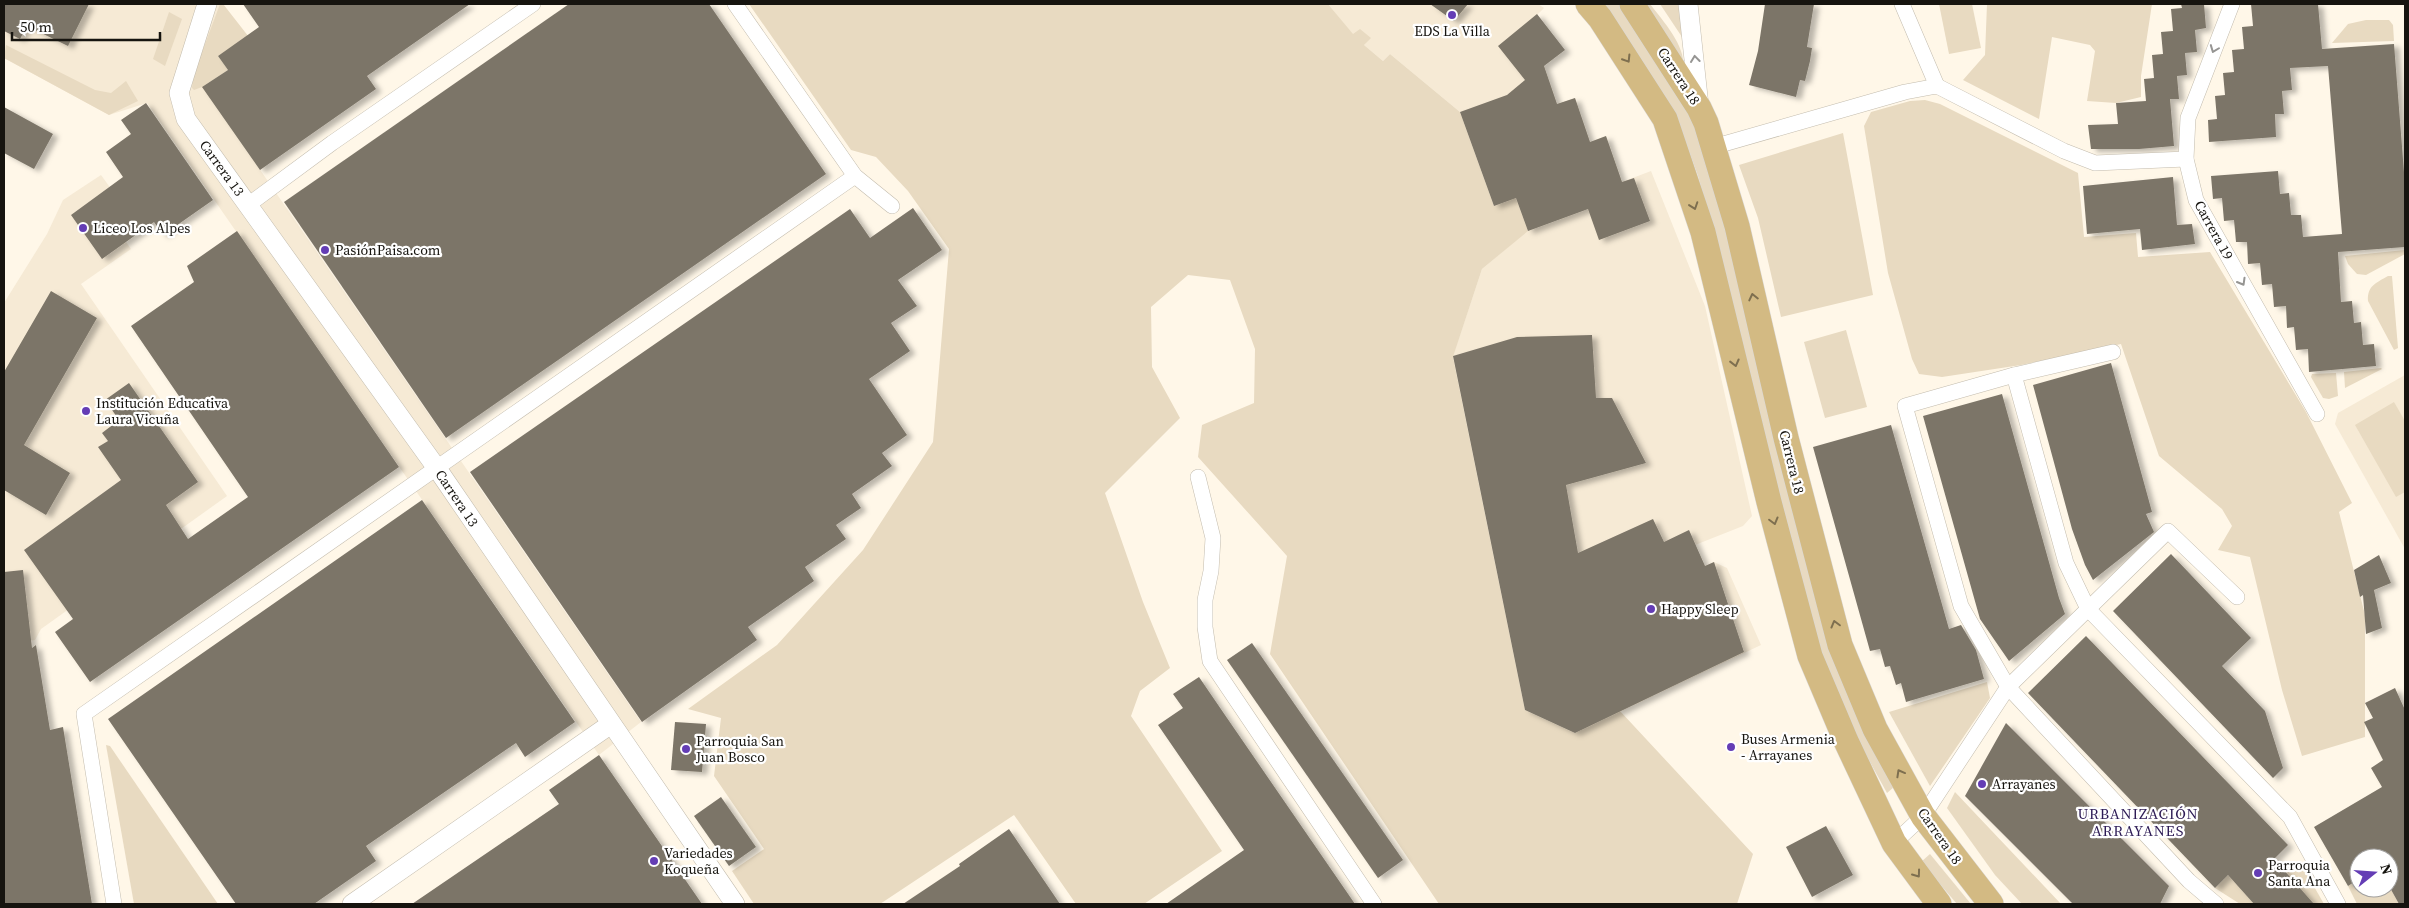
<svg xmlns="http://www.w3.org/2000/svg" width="2409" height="908" viewBox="0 0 2409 908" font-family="'Source Serif 4',serif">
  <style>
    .built { fill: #f6ead5 }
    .green { fill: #e8dac1 }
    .building { fill: #7c7568; filter: url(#shadow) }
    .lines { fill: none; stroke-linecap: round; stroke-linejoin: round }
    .minor-casing { stroke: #c3bcae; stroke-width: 16 }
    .tertiary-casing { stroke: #c3bcae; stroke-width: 20 }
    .primary-casing { stroke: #dad9d9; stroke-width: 26 }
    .minor { stroke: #fff; stroke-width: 15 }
    .tertiary { stroke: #fff; stroke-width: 19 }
    .primary { stroke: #d3ba83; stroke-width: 25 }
    .oneway { stroke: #969593 }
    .oneway2 { stroke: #7e6f4f }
    .poi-dot { fill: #643db5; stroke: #fff; stroke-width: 2 }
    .labels { text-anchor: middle; stroke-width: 4.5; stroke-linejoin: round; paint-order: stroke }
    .poi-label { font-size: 14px; fill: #16140f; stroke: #fff; text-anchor: start }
    .street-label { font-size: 14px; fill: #16140f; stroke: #fff }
    .neighbourhood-label { font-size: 15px; letter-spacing: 1px; fill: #2d1b55; stroke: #fff }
  </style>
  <defs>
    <filter id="shadow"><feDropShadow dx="5.5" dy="3" stdDeviation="2.5" flood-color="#0004"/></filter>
  </defs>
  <rect width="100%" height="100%" fill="#fff7e8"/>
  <g class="built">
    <polygon points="4,4 223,4 248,36 218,56 228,70 203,87 641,722 599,755 147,103 109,115 4,58"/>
    <polygon points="1328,4 1538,4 1544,8 1537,15 1544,66 1557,104 1575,98 1590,142 1606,136 1622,182 1651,171 1705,306 1752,516 1743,526 1695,545 1705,566 1714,562 1727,568 1761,645 1575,733 1525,710 1453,356 1482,269 1528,230 1494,206 1460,112 1390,54 1383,61 1364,45 1370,38 1353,35"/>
    <polygon points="101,175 127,211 112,222 131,249 81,284 227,496 41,629 35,640 4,645 4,303 47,234 63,200"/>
    <polygon points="2405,375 2405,549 2335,424 2338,413"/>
  </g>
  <g class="green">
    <polygon points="220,4 223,4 248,36 218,56 228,70 202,87 194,90 192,88 193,76"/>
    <polygon points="749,4 1328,4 1353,34 1360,29 1371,38 1364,45 1383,61 1390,54 1460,112 1494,206 1516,198 1528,231 1482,269 1453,357 1525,710 1575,733 1620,711 1753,854 1737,904 1439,904 1270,654 1287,556 1198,457 1202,425 1254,403 1255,349 1230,280 1188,275 1151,307 1152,367 1180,418 1105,493 1143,602 1170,668 1140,691 1131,716 1222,851 1144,904 1076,904 1014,815 880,904 754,904 732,871 764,849 714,776 721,718 688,709 777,645 863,550 933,442 949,249 908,191 876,157 851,150"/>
    <polygon points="1600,4 1621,4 1698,126 1894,787 1887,793 1854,733 1819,654 1716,240 1698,176 1682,132"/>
    <path d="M1642,4H1650C1663,21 1686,46 1683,67Z"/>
    <polygon points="1660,4 1679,4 1684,40"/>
    <polygon points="1939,4 1972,4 1981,48 1949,54"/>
    <polygon points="1987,4 2152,4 2141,76 2141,97 2116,103 2087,101 2095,51 2090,45 2052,37 2039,119 1963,80 1985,55"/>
    <polygon points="169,12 182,19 165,66 153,59"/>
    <polygon points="2366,20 2389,20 2393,25 2394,41 2332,43 2348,24"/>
    <polygon points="6,45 95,90 111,93 126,81 138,101 109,115 4,58"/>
    <polygon points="1925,100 1940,104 2078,173 2084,237 2136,233 2138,257 2210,252 2306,412 2352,503 2339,512 2365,615 2365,737 2302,756 2282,690 2250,557 2218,550 2232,526 2222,509 2159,456 2121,344 2021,365 1942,377 1919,374 1912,359 1888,273 1864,126 1871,112 1910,101"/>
    <polygon points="1843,133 1873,295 1781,317 1758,218 1739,165"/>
    <polygon points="2405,250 2405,254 2366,275 2357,274 2348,264 2345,256"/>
    <path d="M2388,276H2392L2398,348L2394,350L2368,301C2367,286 2376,283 2388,276Z"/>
    <polygon points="1846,330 1867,407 1825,418 1804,342"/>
    <polygon points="2381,368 2382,369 2345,388 2344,372"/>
    <polygon points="2336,373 2338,396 2329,399 2323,398 2311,377 2312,374"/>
    <polygon points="2394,402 2405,421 2405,492 2396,497 2355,425"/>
    <polygon points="1987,682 1990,698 1930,786 1889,712"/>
    <polygon points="106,745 110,746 218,904 134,904"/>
    <polygon points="1955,792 2061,904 2022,904 1995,875 1947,808"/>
    <polygon points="1930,854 1971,904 1957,904 1921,862"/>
    <polygon points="2300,862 2324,904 2313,904 2283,871 2289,865"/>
    <polygon points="2389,868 2390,888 2399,904 2357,904 2348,886 2359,879 2359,888 2389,888"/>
    <polygon points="2228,875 2254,904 2240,904 2215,888"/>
  </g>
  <g class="building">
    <polygon points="4,4 89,4 68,46 27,26 20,39 4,31"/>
    <polygon points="243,4 470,4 367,76 376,89 260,170 202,87 228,70 218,56 259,27"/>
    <polygon points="569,4 709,4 826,174 446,438 284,202"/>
    <polygon points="1430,4 1468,4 1454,21"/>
    <polygon points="1765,4 1814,4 1807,47 1812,48 1810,61 1805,81 1800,80 1796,97 1749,85 1758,51"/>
    <polygon points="2181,4 2204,4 2206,28 2195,30 2197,52 2185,53 2187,75 2177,76 2179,99 2170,99 2174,146 2139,149 2091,149 2088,125 2118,124 2116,103 2146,101 2144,79 2154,78 2152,55 2163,54 2161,32 2173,31 2171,9 2182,8"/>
    <polygon points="2251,4 2318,4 2322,49 2394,44 2405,185 2405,247 2338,252 2341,302 2352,301 2354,323 2361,322 2363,345 2374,344 2376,366 2309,372 2308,349 2296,350 2294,327 2287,328 2286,306 2274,307 2272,284 2262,285 2260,263 2248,264 2247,242 2236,242 2234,220 2224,221 2222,198 2213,199 2211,176 2278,171 2280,194 2289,193 2291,215 2301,215 2303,237 2342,234 2328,66 2290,68 2292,90 2282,91 2284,114 2275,114 2276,137 2209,142 2208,120 2217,119 2215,96 2225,95 2223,73 2234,72 2232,50 2244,49 2242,27 2253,26"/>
    <polygon points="1537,14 1565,50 1544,66 1557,104 1575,98 1590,142 1606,136 1622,182 1634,178 1650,221 1599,240 1588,209 1528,231 1516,198 1494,206 1460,112 1507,95 1525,80 1498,46"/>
    <polygon points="146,103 213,200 163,235 154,222 102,259 71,215 123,177 106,152 131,134 121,120"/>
    <polygon points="4,107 53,134 34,169 4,153"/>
    <polygon points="2173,177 2177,225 2192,224 2195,244 2142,250 2140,229 2087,234 2083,186"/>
    <polygon points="913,208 942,250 898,280 917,306 891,323 910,351 869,379 907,435 882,453 892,466 852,494 861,508 836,525 846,539 805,567 814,581 748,627 757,640 642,722 470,472 850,209 870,238"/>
    <polygon points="237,231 399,467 90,682 55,632 73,619 24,550 121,480 98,447 108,441 102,433 119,420 105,400 129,383 198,482 166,505 188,539 248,497 131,326 194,282 187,266"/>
    <polygon points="51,291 97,318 24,445 70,473 46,515 4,490 4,372"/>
    <polygon points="1592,335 1596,398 1612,398 1646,463 1566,485 1578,553 1653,519 1664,542 1689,530 1705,566 1714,562 1744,652 1575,733 1525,710 1453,356 1517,337"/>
    <polygon points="2111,363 2152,512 2146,514 2154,532 2093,580 2085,565 2072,529 2033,385"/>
    <polygon points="2002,394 2059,598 2065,614 2009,661 1980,619 1923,416"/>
    <polygon points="1891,425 1949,629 1961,625 1976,650 1984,679 1906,702 1901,683 1896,685 1890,666 1885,667 1880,649 1870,651 1813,447"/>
    <polygon points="422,500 575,722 525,757 516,743 366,846 376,861 314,904 236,904 108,719"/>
    <polygon points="2171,554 2251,638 2222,666 2265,711 2283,768 2273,778 2113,611"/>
    <polygon points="2379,555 2391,583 2374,590 2382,628 2366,634 2363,595 2360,597 2354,570"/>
    <polygon points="23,570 32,648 36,645 50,730 63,727 92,904 4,904 4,572"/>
    <polygon points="2086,636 2288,845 2274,859 2314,904 2254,904 2228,875 2215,888 2028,693"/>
    <polygon points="1252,643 1403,860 1378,878 1227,660"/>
    <polygon points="1199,677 1227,718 1355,904 1166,904 1244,850 1158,725 1183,708 1173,694"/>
    <polygon points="2395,688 2405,710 2405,904 2399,904 2389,886 2389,858 2359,858 2359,879 2348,886 2314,827 2382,787 2371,768 2383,760 2364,722 2373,718 2365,703"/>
    <polygon points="675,722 706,724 702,772 671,770"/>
    <polygon points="2006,723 2169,886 2160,904 2073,904 1965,796"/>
    <polygon points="599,755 702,904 412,904 559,804 549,790"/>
    <polygon points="721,797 756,847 729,866 694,816"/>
    <polygon points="1826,826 1853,875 1812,897 1786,847"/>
    <polygon points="1009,829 1060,904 903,904 960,866 959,864"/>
  </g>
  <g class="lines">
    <g class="minor-casing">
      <g id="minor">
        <polyline points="735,4 855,176 892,206"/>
        <polyline points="1902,4 1937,86"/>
        <polyline points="2232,4 2188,118 2186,159 2196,200 2317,414"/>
        <polyline points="1713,147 1905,92 1937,86 2064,151 2095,163 2186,159"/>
        <polyline points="248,205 332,143 533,4"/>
        <polyline points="2113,352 2014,375 1905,406 1961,606 2008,687 2189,881 2216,904"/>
        <polyline points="2014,375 2066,563 2088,609 2290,817 2338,904"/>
        <polyline points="1198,477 1213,538 1211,571 1205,600 1205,627 1210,661 1374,904"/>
        <polyline points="1894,843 1923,816 2008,687 2168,531 2237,597"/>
        <polyline points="114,904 84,714 855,176"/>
      </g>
    </g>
    <g class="tertiary-casing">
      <g id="tertiary">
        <polyline points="207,4 179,93 186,119 436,467 735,904"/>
        <polyline points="1688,4 1699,106"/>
        <polyline points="352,904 611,724"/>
      </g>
    </g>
    <g class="primary-casing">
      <g id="primary">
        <polyline points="1588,4 1600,18 1665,119 1703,232 1769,502 1810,656 1846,741 1894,843 1939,904"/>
        <polyline points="1632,4 1699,108 1706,123 1737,226 1786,438 1840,645 1875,729 1923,816 1991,904"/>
      </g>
    </g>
    <use href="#minor" class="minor"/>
    <use href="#tertiary" class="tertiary"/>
    <use href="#primary" class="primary"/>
  </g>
  <defs><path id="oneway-chevron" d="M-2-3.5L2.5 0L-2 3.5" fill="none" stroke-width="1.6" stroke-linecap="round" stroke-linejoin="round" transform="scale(1.25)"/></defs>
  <g class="oneway">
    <use href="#oneway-chevron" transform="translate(2214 49) rotate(111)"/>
    <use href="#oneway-chevron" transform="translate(1695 59) rotate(-97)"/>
    <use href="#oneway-chevron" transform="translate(2242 282) rotate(60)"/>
  </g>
  <g class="oneway2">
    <use href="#oneway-chevron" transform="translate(1627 59) rotate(58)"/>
    <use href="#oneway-chevron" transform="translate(1694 206) rotate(71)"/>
    <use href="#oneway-chevron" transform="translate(1753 297) rotate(-103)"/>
    <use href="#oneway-chevron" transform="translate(1735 363) rotate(76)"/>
    <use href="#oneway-chevron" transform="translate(1774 521) rotate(75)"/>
    <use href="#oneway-chevron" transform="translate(1835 624) rotate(-105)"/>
    <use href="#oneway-chevron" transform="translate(1900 773) rotate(-119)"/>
    <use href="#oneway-chevron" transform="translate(1917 874) rotate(54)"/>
  </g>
  <g class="poi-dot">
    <circle cx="1452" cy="15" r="5"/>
    <circle cx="83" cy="228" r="5"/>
    <circle cx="325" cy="250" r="5"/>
    <circle cx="86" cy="411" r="5"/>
    <circle cx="1651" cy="609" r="5"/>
    <circle cx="1731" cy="747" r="5"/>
    <circle cx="686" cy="749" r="5"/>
    <circle cx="1982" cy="784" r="5"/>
    <circle cx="654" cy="861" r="5"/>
    <circle cx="2258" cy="873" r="5"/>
  </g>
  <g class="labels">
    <g class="poi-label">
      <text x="1452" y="36" text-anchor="middle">EDS La Villa</text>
      <text x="93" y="233">Liceo Los Alpes</text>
      <text x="335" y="255">PasiónPaisa.com</text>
      <text x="96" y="408">Institución Educativa<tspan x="96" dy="16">Laura Vicuña</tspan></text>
      <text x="1661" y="614">Happy Sleep</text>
      <text x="1741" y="744">Buses Armenia<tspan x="1741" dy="16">- Arrayanes</tspan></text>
      <text x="696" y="746">Parroquia San<tspan x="696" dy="16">Juan Bosco</tspan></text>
      <text x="1992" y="789">Arrayanes</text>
      <text x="664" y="858">Variedades<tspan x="664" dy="16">Koqueña</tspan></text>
      <text x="2268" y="870">Parroquia<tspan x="2268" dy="16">Santa Ana</tspan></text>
    </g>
    <g class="street-label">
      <text transform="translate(1679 76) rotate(57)" y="5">Carrera 18</text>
      <text transform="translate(222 168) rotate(54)" y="5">Carrera 13</text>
      <text transform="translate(2214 230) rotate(61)" y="5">Carrera 19</text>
      <text transform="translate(1792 462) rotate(76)" y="5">Carrera 18</text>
      <text transform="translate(457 498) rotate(56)" y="5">Carrera 13</text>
      <text transform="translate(1940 836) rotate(55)" y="5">Carrera 18</text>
    </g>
    <g class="neighbourhood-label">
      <text x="2138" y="819">URBANIZACIÓN<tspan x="2138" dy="17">ARRAYANES</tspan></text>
    </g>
  </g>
  <rect width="2409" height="908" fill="none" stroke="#16140f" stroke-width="10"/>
  <g transform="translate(2374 873) rotate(73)"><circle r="24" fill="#ffffff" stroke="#a2a19f"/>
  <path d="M0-4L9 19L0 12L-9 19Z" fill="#643db5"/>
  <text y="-8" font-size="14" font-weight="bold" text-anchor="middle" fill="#16140f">N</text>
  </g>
  <path d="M12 32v8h148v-8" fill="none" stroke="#16140f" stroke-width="2.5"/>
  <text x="20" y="32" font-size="15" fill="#16140f" stroke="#ffffff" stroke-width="4" paint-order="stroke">50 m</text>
</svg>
